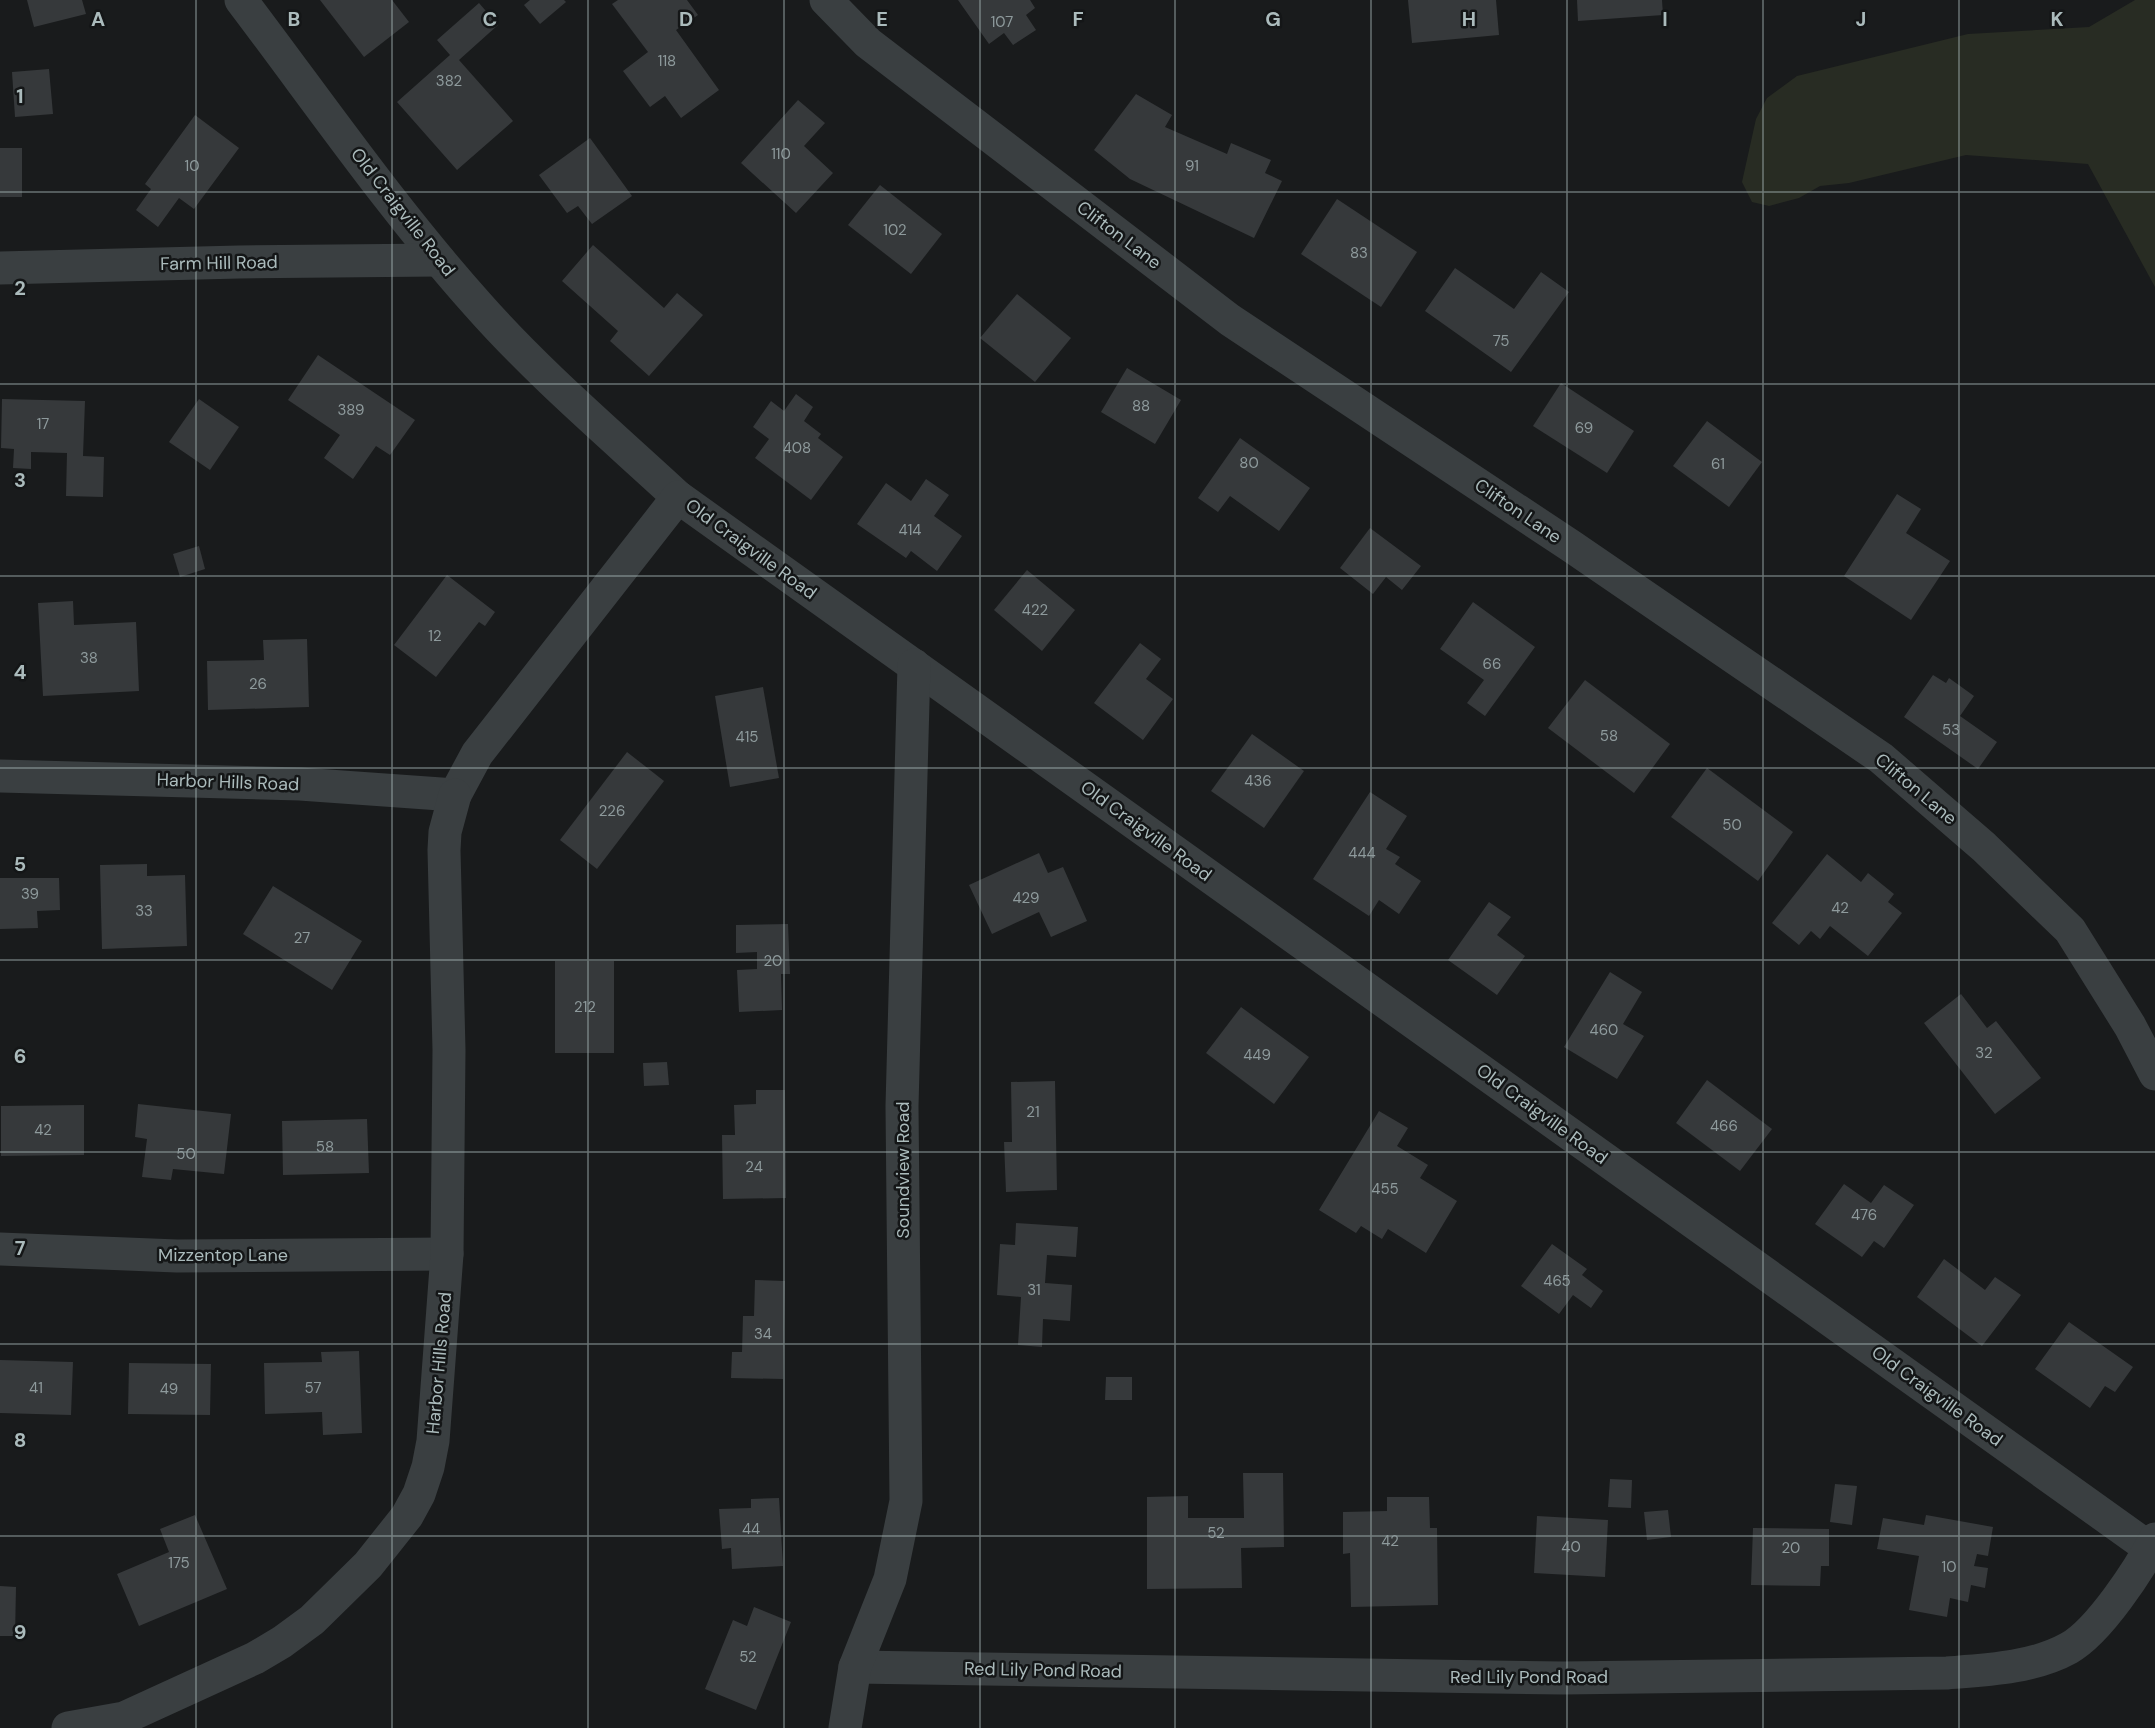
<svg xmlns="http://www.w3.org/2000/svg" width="2155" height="1728" viewBox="0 0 2155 1728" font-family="'DM Sans',sans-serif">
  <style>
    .green { fill: #282c23 }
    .building { fill: #36393b }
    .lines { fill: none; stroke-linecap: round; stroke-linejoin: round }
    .minor { stroke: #3a3f41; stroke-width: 33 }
    .grid { fill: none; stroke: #abbbbc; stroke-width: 1.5; stroke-opacity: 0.55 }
    .labels { text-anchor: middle; stroke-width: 5; stroke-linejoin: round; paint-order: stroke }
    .number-label { font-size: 15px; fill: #8e9a9c }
    .street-label { font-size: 18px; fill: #abbbbc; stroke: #141617 }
    .grid-label { font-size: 20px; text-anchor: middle; font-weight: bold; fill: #abbbbc; stroke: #141617; stroke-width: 5; stroke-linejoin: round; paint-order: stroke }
  </style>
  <rect width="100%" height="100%" fill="#191b1c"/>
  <polygon class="green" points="2135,0 2155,0 2155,287 2088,164 1966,155 1849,183 1820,186 1799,198 1769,206 1752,202 1742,182 1756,119 1767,98 1797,76 1968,34 2089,27"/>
  <g class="building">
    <polygon points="27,0 82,0 86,14 34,27"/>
    <polygon points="320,0 392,0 409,22 364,57"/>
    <polygon points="530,0 564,0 566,2 540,24 524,5"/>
    <polygon points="618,0 687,0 698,15 676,30 719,90 681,118 665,96 650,107 623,71 648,52 612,4"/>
    <polygon points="958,0 1030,0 1035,8 1026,15 1036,30 1013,45 1004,33 989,44"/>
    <polygon points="1408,0 1496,0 1499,35 1412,43"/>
    <polygon points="1577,0 1662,0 1663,15 1578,21"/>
    <polygon points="479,3 498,25 459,60 513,121 457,170 397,102 450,55 437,40"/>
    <polygon points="49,69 53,114 15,117 12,72"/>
    <polygon points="1136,94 1172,115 1165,127 1227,154 1231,143 1271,160 1265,173 1282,181 1254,238 1130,179 1094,150"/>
    <polygon points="798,100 825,123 804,146 833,173 796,213 741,163"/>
    <polygon points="195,115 239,148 194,209 179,198 158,227 136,210 151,189 145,184"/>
    <polygon points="590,138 632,196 592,224 578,206 567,213 539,175"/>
    <rect x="0" y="148" width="22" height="49"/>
    <polygon points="880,185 942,234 911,274 848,225"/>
    <polygon points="1337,199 1417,252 1381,307 1301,254"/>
    <polygon points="593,245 664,308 677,293 703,315 649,376 610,341 618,331 562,281"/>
    <polygon points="1455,268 1514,309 1541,272 1569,292 1511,372 1425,311"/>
    <polygon points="1017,294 1071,338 1035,382 980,338"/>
    <polygon points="318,355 415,420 390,455 376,446 353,479 324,458 340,435 288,400"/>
    <polygon points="1127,368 1181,400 1155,444 1101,412"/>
    <polygon points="1561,383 1634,431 1607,473 1533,426"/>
    <polygon points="796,394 813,407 804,421 821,434 818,438 843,457 811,500 755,458 769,439 753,427 771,401 784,411"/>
    <polygon points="2,399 85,401 83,456 104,457 103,497 66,496 67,453 31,452 31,469 13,468 14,449 1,448"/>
    <polygon points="199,399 239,427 210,470 169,442"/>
    <polygon points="1707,421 1762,462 1729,507 1673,466"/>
    <polygon points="1240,438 1310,488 1279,531 1230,496 1218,512 1198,498"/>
    <polygon points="926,479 949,495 934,516 962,536 937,571 911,551 906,558 857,524 886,483 911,501"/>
    <polygon points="1897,494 1921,509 1906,533 1950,561 1911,620 1844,576"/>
    <polygon points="1370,528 1421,566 1402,590 1386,577 1373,594 1340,568"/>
    <polygon points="199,546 205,569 180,577 173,554"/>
    <polygon points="1027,570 1075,610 1042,651 994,610"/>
    <polygon points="447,575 495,612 485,626 479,622 436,677 394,645"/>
    <polygon points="73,601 74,625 136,622 139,691 43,696 38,603"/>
    <polygon points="1473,602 1535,647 1485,716 1467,703 1484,680 1440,649"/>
    <polygon points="307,639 309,707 208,710 207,661 264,660 263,640"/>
    <polygon points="1140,643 1161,659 1146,679 1173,699 1143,740 1094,703"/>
    <polygon points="1933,675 1946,683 1949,678 1974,696 1960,716 1997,742 1978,769 1904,717"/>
    <polygon points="1585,680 1670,744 1634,793 1548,728"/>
    <polygon points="763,687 779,778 730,787 715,696"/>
    <polygon points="1252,734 1304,771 1264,828 1211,791"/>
    <polygon points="627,752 664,781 597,869 560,840"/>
    <polygon points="1707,768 1793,832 1758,881 1671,817"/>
    <polygon points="1370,792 1407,816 1386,849 1400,857 1395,864 1421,881 1399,914 1379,900 1369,916 1313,879"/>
    <polygon points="1039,853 1048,873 1063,867 1087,921 1051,937 1039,912 992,934 969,885"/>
    <polygon points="1827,854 1861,882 1868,873 1894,894 1888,902 1902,913 1868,956 1830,926 1820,939 1811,931 1799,945 1772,923"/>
    <polygon points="147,864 147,876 185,875 187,946 102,949 100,865"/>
    <polygon points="0,878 59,878 60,910 37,911 38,928 0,929"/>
    <polygon points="273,886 362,941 332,990 243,934"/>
    <polygon points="1489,902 1511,917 1497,935 1525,956 1497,995 1448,960"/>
    <polygon points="788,924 790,974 781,974 782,1010 739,1012 737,970 757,969 757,952 736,953 736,925"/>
    <rect x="555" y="961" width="59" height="92"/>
    <polygon points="1610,972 1642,992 1623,1024 1644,1036 1617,1079 1564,1047"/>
    <polygon points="1961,994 1987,1028 1996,1021 2041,1078 1995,1114 1924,1023"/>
    <polygon points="1241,1007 1309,1057 1274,1104 1206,1053"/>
    <polygon points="667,1062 669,1085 644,1086 643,1063"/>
    <polygon points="1707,1080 1772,1129 1740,1171 1676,1123"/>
    <polygon points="1055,1081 1057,1190 1006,1192 1004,1142 1012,1142 1011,1082"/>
    <polygon points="756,1090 785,1090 786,1198 723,1199 722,1135 735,1135 734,1105 756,1104"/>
    <polygon points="138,1104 231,1114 224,1174 173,1169 171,1180 142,1177 147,1139 135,1137"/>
    <polygon points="84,1105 84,1155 1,1156 1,1106"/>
    <polygon points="1379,1111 1408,1128 1397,1146 1428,1165 1420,1178 1457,1201 1426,1253 1388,1229 1382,1239 1361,1226 1356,1233 1319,1210"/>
    <polygon points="367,1119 369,1173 283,1175 282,1121"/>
    <polygon points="1844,1184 1871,1203 1884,1185 1914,1205 1884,1248 1874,1241 1862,1257 1815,1224"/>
    <polygon points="1016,1223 1078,1227 1076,1257 1047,1255 1045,1283 1072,1285 1070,1321 1043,1319 1042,1347 1018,1345 1021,1297 997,1295 1000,1244 1015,1245"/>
    <polygon points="1552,1244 1587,1269 1582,1275 1603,1291 1591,1308 1573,1295 1559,1314 1521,1286"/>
    <polygon points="1944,1259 1985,1290 1995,1277 2021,1295 1982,1346 1917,1297"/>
    <polygon points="755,1280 785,1281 783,1379 731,1378 732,1352 742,1352 743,1316 754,1316"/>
    <polygon points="2069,1322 2133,1367 2115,1392 2105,1386 2090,1408 2035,1369"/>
    <polygon points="359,1351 362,1433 323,1435 322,1412 265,1414 264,1363 322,1362 321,1352"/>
    <polygon points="0,1360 73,1362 71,1415 0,1413"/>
    <polygon points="129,1363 211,1364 210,1415 128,1414"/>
    <polygon points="1106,1377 1132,1377 1132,1400 1105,1400"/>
    <polygon points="1243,1473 1283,1473 1284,1547 1241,1548 1242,1588 1147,1589 1147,1497 1188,1496 1188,1518 1244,1518"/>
    <polygon points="1610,1479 1632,1480 1631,1508 1608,1507"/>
    <polygon points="1835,1484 1857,1486 1852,1525 1830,1522"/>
    <polygon points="1387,1497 1429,1497 1430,1528 1437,1528 1438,1605 1351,1607 1350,1553 1343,1554 1343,1512 1387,1511"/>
    <polygon points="779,1498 783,1566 732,1569 731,1548 722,1549 719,1509 751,1508 751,1499"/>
    <polygon points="1668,1510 1671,1537 1647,1540 1644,1512"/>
    <polygon points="195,1515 227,1589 139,1626 117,1574 169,1552 160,1529"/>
    <polygon points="1926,1515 1993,1527 1988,1556 1977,1554 1974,1566 1988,1568 1985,1588 1971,1585 1968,1602 1950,1598 1947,1617 1909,1610 1919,1556 1877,1549 1883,1518 1924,1525"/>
    <polygon points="1537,1516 1608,1520 1605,1577 1534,1573"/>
    <polygon points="1753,1528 1829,1529 1829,1566 1821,1566 1820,1586 1751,1585"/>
    <polygon points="0,1586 16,1587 15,1636 0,1636"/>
    <polygon points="754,1607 791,1622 756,1710 705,1689 733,1620 747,1626"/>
  </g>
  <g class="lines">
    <g class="minor">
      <path d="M241,0C319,103 392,209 478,305C539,374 610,434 678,497L2155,1552"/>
      <polyline points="826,0 868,43 1230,320 1571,546 1881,758 1984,847 2070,930 2130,1026 2155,1074"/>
      <polyline points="0,268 239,262 439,260"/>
      <polyline points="0,776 300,784 455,795 477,754 678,497"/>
      <polyline points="0,1249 177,1256 447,1254"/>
      <path d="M855,1667L1563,1678L1947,1673C1987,1670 2033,1668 2069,1648C2099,1631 2139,1570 2155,1539"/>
      <polyline points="68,1728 124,1718 255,1658 282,1642 312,1620 368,1565 407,1516 419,1494 428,1467 433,1441 447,1254 449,1050 444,850 445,832 455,795"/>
      <polyline points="845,1728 855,1667 890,1579 906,1501 902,1106 914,665"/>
    </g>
  </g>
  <path class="grid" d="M196,0V1728M392,0V1728M588,0V1728M784,0V1728M980,0V1728M1175,0V1728M1371,0V1728M1567,0V1728M1763,0V1728M1959,0V1728M0,192H2155M0,384H2155M0,576H2155M0,768H2155M0,960H2155M0,1152H2155M0,1344H2155M0,1536H2155"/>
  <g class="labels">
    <g class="number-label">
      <text x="1002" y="27">107</text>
      <text x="667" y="66">118</text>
      <text x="449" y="86">382</text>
      <text x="781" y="159">110</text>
      <text x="192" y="171">10</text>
      <text x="1192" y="171">91</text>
      <text x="895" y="235">102</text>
      <text x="1359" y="258">83</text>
      <text x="1501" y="346">75</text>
      <text x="1141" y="411">88</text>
      <text x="351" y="415">389</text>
      <text x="43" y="429">17</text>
      <text x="1584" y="433">69</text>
      <text x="797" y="453">408</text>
      <text x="1249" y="468">80</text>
      <text x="1718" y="469">61</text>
      <text x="910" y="535">414</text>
      <text x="1035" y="615">422</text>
      <text x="435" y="641">12</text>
      <text x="89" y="663">38</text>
      <text x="1492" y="669">66</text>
      <text x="258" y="689">26</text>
      <text x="1951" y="735">53</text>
      <text x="1609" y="741">58</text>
      <text x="747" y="742">415</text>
      <text x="1258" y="786">436</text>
      <text x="612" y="816">226</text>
      <text x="1732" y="830">50</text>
      <text x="1362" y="858">444</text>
      <text x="30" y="899">39</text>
      <text x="1026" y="903">429</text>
      <text x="1840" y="913">42</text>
      <text x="144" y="916">33</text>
      <text x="302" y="943">27</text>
      <text x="773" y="966">20</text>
      <text x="585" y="1012">212</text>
      <text x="1604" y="1035">460</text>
      <text x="1984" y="1058">32</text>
      <text x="1257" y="1060">449</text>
      <text x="1033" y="1117">21</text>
      <text x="1724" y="1131">466</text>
      <text x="43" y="1135">42</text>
      <text x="325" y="1152">58</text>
      <text x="186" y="1159">50</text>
      <text x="754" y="1172">24</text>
      <text x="1385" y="1194">455</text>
      <text x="1864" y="1220">476</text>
      <text x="1557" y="1286">465</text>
      <text x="1034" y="1295">31</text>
      <text x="763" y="1339">34</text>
      <text x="36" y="1393">41</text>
      <text x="313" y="1393">57</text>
      <text x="169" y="1394">49</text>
      <text x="751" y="1534">44</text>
      <text x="1216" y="1538">52</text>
      <text x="1390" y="1546">42</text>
      <text x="1571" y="1552">40</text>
      <text x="1791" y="1553">20</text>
      <text x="179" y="1568">175</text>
      <text x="1949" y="1572">10</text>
      <text x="748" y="1662">52</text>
    </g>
    <g class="street-label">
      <text transform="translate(403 212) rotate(52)" y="6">Old Craigville Road</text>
      <text transform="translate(1119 235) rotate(37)" y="6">Clifton Lane</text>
      <text transform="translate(219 263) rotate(-1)" y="6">Farm Hill Road</text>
      <text transform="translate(1518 511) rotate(34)" y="6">Clifton Lane</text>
      <text transform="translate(751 549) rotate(36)" y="6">Old Craigville Road</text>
      <text transform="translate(228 782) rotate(2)" y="6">Harbor Hills Road</text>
      <text transform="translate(1916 789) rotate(40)" y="6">Clifton Lane</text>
      <text transform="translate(1146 831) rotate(36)" y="6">Old Craigville Road</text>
      <text transform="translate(1542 1114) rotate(36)" y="6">Old Craigville Road</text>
      <text transform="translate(903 1170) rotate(-90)" y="6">Soundview Road</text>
      <text x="223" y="1261">Mizzentop Lane</text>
      <text transform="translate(439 1363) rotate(-85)" y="6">Harbor Hills Road</text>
      <text transform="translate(1937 1396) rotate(36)" y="6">Old Craigville Road</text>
      <text transform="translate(1043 1670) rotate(1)" y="6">Red Lily Pond Road</text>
      <text x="1529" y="1683">Red Lily Pond Road</text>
    </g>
  </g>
  <g class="grid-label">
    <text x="98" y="26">A</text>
    <text x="294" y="26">B</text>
    <text x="490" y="26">C</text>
    <text x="686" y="26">D</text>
    <text x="882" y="26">E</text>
    <text x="1078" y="26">F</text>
    <text x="1273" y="26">G</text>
    <text x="1469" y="26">H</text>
    <text x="1665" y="26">I</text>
    <text x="1861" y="26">J</text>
    <text x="2057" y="26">K</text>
    <text x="20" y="103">1</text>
    <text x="20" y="295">2</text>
    <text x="20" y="487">3</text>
    <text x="20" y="679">4</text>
    <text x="20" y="871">5</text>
    <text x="20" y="1063">6</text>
    <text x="20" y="1255">7</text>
    <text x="20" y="1447">8</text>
    <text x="20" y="1639">9</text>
  </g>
</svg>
